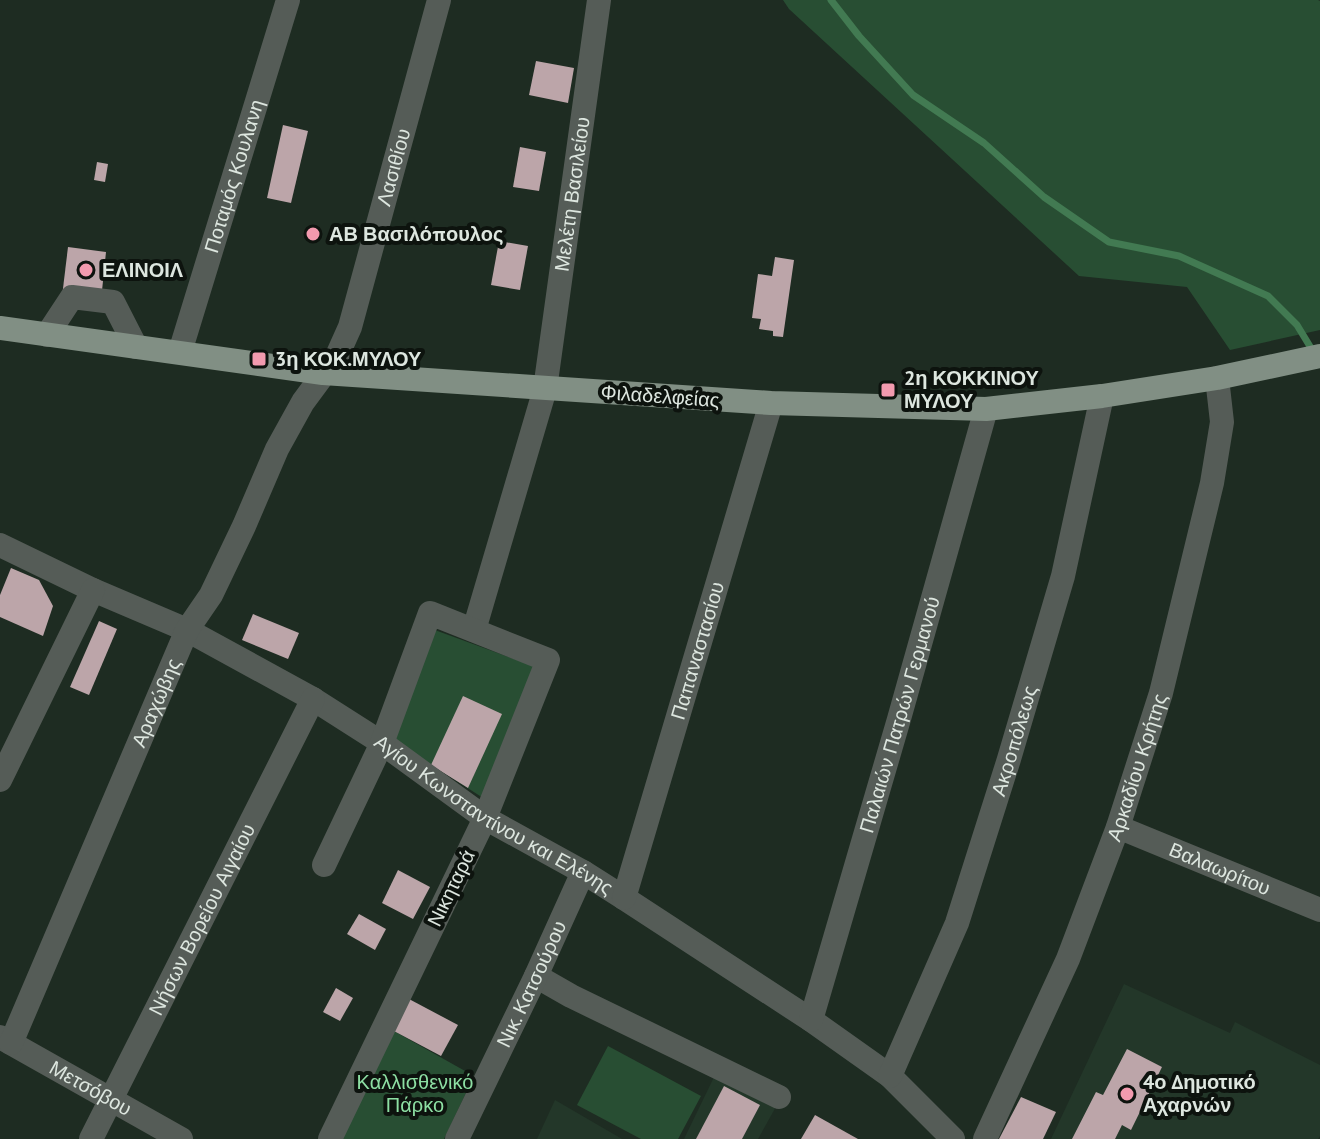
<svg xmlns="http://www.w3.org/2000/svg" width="1320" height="1139" viewBox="0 0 1320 1139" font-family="'PT Sans',sans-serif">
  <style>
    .built { fill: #233729 }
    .green { fill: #284e33 }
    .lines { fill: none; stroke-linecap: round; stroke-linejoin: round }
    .stream { stroke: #427a52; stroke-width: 7 }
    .building { fill: #bca5a9 }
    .minor { stroke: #555c57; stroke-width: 24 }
    .major { stroke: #818f84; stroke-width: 24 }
    .poi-dot { fill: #f29aae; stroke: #0d130e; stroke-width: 3 }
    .labels { text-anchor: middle; stroke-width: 8; stroke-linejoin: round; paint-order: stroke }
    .street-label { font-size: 20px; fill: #dde6df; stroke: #0d130e }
    .poi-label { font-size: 20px; font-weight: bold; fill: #dde6df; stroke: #0d130e; text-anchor: start }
    .park-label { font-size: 20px; fill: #8ddfa3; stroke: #0d130e }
  </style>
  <rect width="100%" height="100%" fill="#1e2c22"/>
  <g class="built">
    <polygon points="1124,984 1230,1033 1235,1022 1320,1065 1320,1136 1318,1139 1051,1139"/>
    <polygon points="715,1075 777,1105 758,1139 684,1139"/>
    <polygon points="555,1100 622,1139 537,1139"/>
  </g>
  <g class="green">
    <polygon points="783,0 1318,0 1320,1 1320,330 1230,350 1187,287 1079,276 789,9"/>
    <polygon points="432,629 550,672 497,807 392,739"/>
    <polygon points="392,1030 474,1076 444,1139 339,1139"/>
    <polygon points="608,1046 701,1096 678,1139 641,1139 577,1105"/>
  </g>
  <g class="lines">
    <polyline class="stream" points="831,0 859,36 913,95 984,143 1044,197 1109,242 1179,256 1268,296 1297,325 1314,353"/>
  </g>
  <g class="building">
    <polygon points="536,61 574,68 568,103 529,95"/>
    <polygon points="283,125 308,131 291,203 267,198"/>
    <polygon points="520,147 546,152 539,191 513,187"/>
    <polygon points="97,162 108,164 105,182 94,180"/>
    <polygon points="499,241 528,246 520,290 491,285"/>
    <polygon points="68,247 106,252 100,310 61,305"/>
    <polygon points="775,257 794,260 783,337 773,336 773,331 759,329 761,319 752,318 758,274 772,276"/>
    <polygon points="11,568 39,580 53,606 43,636 0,617 0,595"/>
    <polygon points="253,614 299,633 288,659 242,640"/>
    <polygon points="99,621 117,629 89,695 70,687"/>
    <polygon points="463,696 502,714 468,788 431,765"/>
    <polygon points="398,870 430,887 413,919 382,903"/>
    <polygon points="359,914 386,929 375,950 347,934"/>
    <polygon points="336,988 353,998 340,1021 323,1012"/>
    <polygon points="409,999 458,1025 441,1056 392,1030"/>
    <polygon points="1127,1049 1162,1067 1131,1130 1122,1125 1115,1139 1072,1139 1096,1092 1103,1095"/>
    <polygon points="724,1086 760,1105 742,1139 696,1139"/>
    <polygon points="1021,1097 1056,1112 1043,1139 999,1139"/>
    <polygon points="815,1115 858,1139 801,1139"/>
  </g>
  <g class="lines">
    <g class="minor">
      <polyline points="47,335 72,297 113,302 136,347"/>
      <path id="s1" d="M180,352L288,0"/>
      <path id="s2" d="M0,545L93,590L187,630L313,699L382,743L485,818L583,872L624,898L811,1020L890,1076L953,1139"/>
      <path id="s3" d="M474,630L545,389L599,0"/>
      <polyline points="0,780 93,590"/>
      <path id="s4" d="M1118,827L1320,910"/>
      <polyline points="324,865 382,743 430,613 548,660 485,818 330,1139"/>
      <path id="s5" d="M624,898L771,403"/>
      <polyline points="536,976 571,996 779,1097"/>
      <path id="s6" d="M811,1020L899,719L986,409"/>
      <path id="s7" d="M0,1037L181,1139"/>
      <path id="s8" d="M11,1043L187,630L211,595L244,526L277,449L303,402L337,356L350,327L439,0"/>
      <path id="s9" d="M890,1076L957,923L1009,759L1063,576L1102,396"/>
      <path id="s10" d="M91,1139L313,699"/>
      <path id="s11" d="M457,1139L536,976L583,872"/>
      <path id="s12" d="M985,1139L1068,959L1118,827L1161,693L1212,483L1222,422L1217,378"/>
    </g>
    <polyline class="major" points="0,328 323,373 771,403 986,409 1102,396 1217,378 1320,356"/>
  </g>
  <g class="poi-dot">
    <circle cx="313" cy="234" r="8"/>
    <circle cx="86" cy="270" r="8"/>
    <rect x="251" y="351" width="16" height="16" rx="4"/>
    <rect x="880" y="382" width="16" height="16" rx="4"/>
    <circle cx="1127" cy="1094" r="8"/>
  </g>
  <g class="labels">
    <g class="street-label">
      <text dy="7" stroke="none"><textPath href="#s8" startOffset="960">Λασιθίου</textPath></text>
      <text dy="7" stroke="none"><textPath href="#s1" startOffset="184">Ποταμός Κουλανη</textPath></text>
      <text dy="7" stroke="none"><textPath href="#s3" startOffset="448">Μελέτη Βασιλείου</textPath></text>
      <text transform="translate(660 396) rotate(4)" y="7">Φιλαδελφείας</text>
      <text dy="7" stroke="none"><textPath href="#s5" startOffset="258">Παπαναστασίου</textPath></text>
      <text dy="7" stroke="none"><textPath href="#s8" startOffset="370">Αραχώβης</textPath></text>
      <text dy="7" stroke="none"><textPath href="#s6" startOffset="318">Παλαιών Πατρών Γερμανού</textPath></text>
      <text dy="7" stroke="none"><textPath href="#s9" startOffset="358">Ακροπόλεως</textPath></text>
      <text dy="7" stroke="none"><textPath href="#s12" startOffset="402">Αρκαδίου Κρήτης</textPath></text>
      <text dy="7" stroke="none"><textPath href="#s2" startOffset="564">Αγίου Κωνσταντίνου και Ελένης</textPath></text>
      <text dy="7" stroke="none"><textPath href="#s4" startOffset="110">Βαλαωρίτου</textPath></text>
      <text transform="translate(451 888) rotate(-64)" y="7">Νικηταρά</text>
      <text dy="7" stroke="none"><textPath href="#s10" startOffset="246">Νήσων Βορείου Αιγαίου</textPath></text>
      <text dy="7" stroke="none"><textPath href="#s11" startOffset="172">Νικ. Κατσούρου</textPath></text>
      <text dy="7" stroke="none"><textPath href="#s7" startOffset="104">Μετσόβου</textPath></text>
    </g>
    <g class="poi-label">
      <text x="329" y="241">ΑΒ Βασιλόπουλος</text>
      <text x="102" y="277">ΕΛΙΝΟΙΛ</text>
      <text x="275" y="366">3η ΚΟΚ.ΜΥΛΟΥ</text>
      <text x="904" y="385">2η ΚΟΚΚΙΝΟΥ<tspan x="904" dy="23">ΜΥΛΟΥ</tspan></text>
      <text x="1143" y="1089">4ο Δημοτικό<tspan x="1143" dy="23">Αχαρνών</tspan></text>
    </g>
    <g class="park-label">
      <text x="415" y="1089">Καλλισθενικό<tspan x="415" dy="23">Πάρκο</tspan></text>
    </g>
  </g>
</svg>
